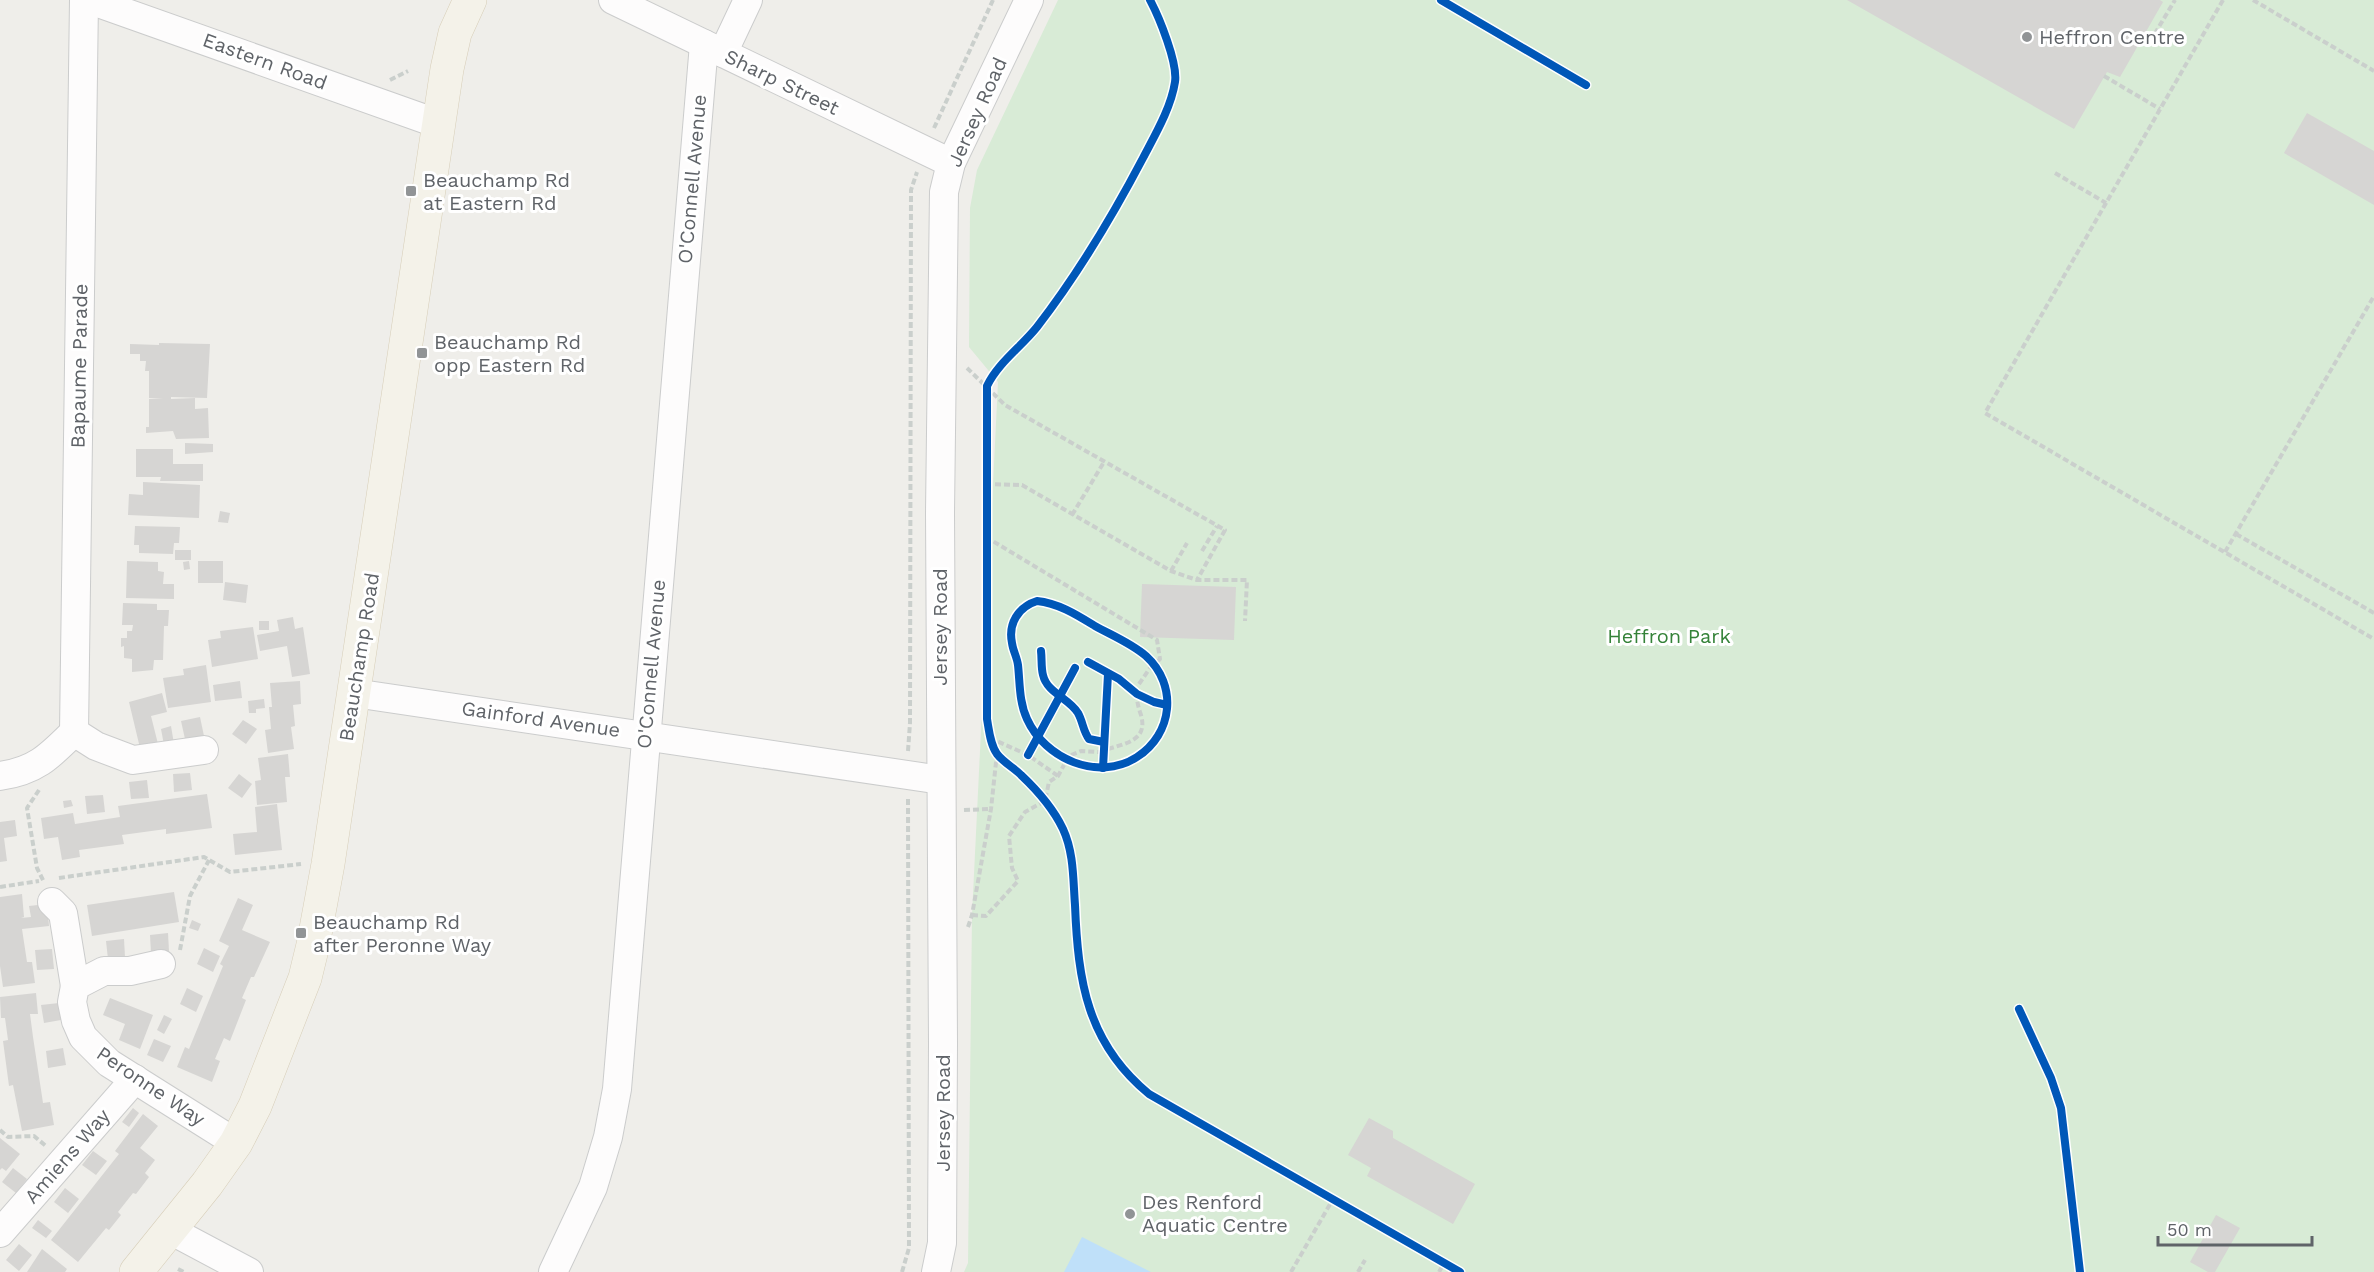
<svg xmlns="http://www.w3.org/2000/svg" width="2374" height="1272" viewBox="0 0 2374 1272" font-family="'Work Sans',sans-serif">
  <style>
    .green { fill: #d8ebd6 }
    .water { fill: #bfe0f9 }
    .building { fill: #d6d5d3 }
    .lines { fill: none; stroke-linecap: round; stroke-linejoin: round }
    .minor-casing { stroke: #cbcccc; stroke-width: 30 }
    .major-casing { stroke: #d7ceb8; stroke-width: 34 }
    .path { stroke: #cacfcc; stroke-width: 4; stroke-dasharray: 6 3; stroke-linecap: butt }
    .minor { stroke: #fdfcfc; stroke-width: 28 }
    .major { stroke: #f4f2e9; stroke-width: 33 }
    .cycleway-casing { stroke: #fff; stroke-width: 11 }
    .cycleway { stroke: #0057b8; stroke-width: 8 }
    .poi-dot { fill: #919496; stroke: #fff; stroke-width: 2 }
    .labels { text-anchor: middle; stroke-width: 6; stroke-linejoin: round; paint-order: stroke }
    .poi-label { font-size: 20px; fill: #5f6368; stroke: #fff; text-anchor: start }
    .street-label { font-size: 20px; fill: #5f6368; stroke: #fff }
    .park-label { font-size: 20px; fill: #348238; stroke: #fff }
  </style>
  <rect width="100%" height="100%" fill="#efeeea"/>
  <polygon class="green" points="1058,0 2374,0 2374,1272 964,1272 968,1263 972,915 998,382 969,347 970,208 977,170"/>
  <polygon class="water" points="1082,1237 1151,1272 1064,1272"/>
  <g class="building">
    <polygon points="1847,0 2160,0 2163,2 2120,77 2107,72 2074,129"/>
    <polygon points="2307,113 2374,151 2374,205 2284,153"/>
    <polygon points="159,343 210,344 207,398 171,397 171,399 195,398 195,409 208,408 209,438 176,439 173,431 146,433 146,427 149,427 149,399 163,398 149,398 149,371 145,371 146,361 140,361 140,354 130,354 130,344 159,345"/>
    <polygon points="185,443 213,444 213,452 185,454"/>
    <polygon points="136,449 173,449 173,464 203,464 203,481 160,481 161,477 136,477"/>
    <polygon points="143,482 200,485 199,518 128,515 129,494 143,495"/>
    <polygon points="220,511 230,513 228,523 218,522"/>
    <polygon points="135,526 180,527 179,543 174,543 173,554 139,553 139,545 134,545"/>
    <rect x="175" y="550" width="16" height="10"/>
    <polygon points="127,561 158,562 158,571 164,572 163,584 174,584 174,599 126,598"/>
    <polygon points="189,561 190,569 184,570 183,562"/>
    <rect x="198" y="561" width="25" height="22"/>
    <polygon points="225,582 248,585 246,603 223,600"/>
    <polygon points="1142,584 1236,587 1234,640 1140,637"/>
    <polygon points="123,603 157,604 157,610 169,610 168,626 164,626 163,660 154,660 153,670 132,672 132,659 124,658 124,646 121,647 121,638 127,638 127,631 132,631 133,625 122,625"/>
    <polygon points="293,617 295,629 303,627 310,674 292,677 287,646 260,651 257,635 279,631 277,620"/>
    <rect x="259" y="621" width="10" height="9"/>
    <polygon points="253,627 258,659 212,667 208,640 221,638 220,631"/>
    <polygon points="206,665 211,702 168,708 163,678 184,675 183,669"/>
    <polygon points="240,681 242,698 215,701 213,685"/>
    <polygon points="300,681 301,704 293,705 295,726 291,727 294,749 268,753 265,730 271,729 269,707 272,707 270,683"/>
    <polygon points="162,693 167,712 151,716 158,744 140,748 129,702"/>
    <polygon points="264,699 265,708 256,709 256,713 249,713 248,701"/>
    <polygon points="200,717 204,736 185,739 181,721"/>
    <polygon points="243,720 257,729 246,744 232,734"/>
    <polygon points="171,726 174,744 164,745 161,729"/>
    <polygon points="288,754 290,777 285,777 287,802 257,805 255,781 261,780 258,758"/>
    <polygon points="190,773 192,790 174,792 173,774"/>
    <polygon points="239,774 252,784 242,798 228,788"/>
    <polygon points="147,780 149,798 131,799 129,782"/>
    <polygon points="207,794 212,828 166,834 166,829 122,835 124,844 79,850 80,857 62,860 58,837 44,839 41,818 73,813 75,824 120,817 118,806"/>
    <polygon points="103,795 105,812 87,814 85,796"/>
    <polygon points="71,800 73,806 64,808 63,801"/>
    <polygon points="277,804 282,850 235,855 233,834 257,832 255,807"/>
    <polygon points="15,820 17,836 4,838 7,861 0,862 0,822"/>
    <polygon points="174,892 179,922 92,936 87,905"/>
    <polygon points="22,894 24,917 21,918 31,917 29,906 47,904 49,926 22,929 27,962 32,962 35,983 3,987 0,966 0,897"/>
    <polygon points="238,898 253,905 242,930 270,942 254,977 251,977 242,998 246,1000 230,1041 224,1038 215,1059 220,1061 212,1082 177,1067 185,1047 189,1049 223,966 220,964 229,946 219,941"/>
    <polygon points="192,920 201,924 198,931 189,928"/>
    <polygon points="168,933 169,951 151,953 150,935"/>
    <polygon points="124,939 125,957 108,959 106,941"/>
    <polygon points="204,948 220,956 213,972 197,964"/>
    <polygon points="52,949 54,969 37,970 35,950"/>
    <polygon points="187,988 203,996 196,1012 180,1004"/>
    <polygon points="36,993 38,1014 30,1014 33,1037 43,1103 50,1102 54,1125 22,1131 13,1085 9,1086 3,1041 8,1040 5,1018 1,1018 0,997"/>
    <polygon points="110,998 153,1015 140,1049 119,1040 125,1024 103,1015"/>
    <polygon points="59,1003 61,1020 44,1023 41,1005"/>
    <polygon points="164,1015 172,1019 164,1034 157,1030"/>
    <polygon points="154,1039 171,1046 163,1062 147,1055"/>
    <polygon points="63,1048 66,1065 48,1068 46,1051"/>
    <polygon points="133,1108 139,1113 129,1127 122,1122"/>
    <polygon points="143,1114 158,1126 140,1148 155,1160 145,1173 149,1177 136,1194 133,1193 118,1212 121,1215 109,1230 106,1228 78,1262 51,1240 119,1154 115,1151"/>
    <polygon points="1369,1118 1393,1131 1393,1138 1475,1184 1453,1224 1367,1176 1371,1168 1348,1155"/>
    <polygon points="0,1138 20,1154 6,1171 2,1168 0,1170"/>
    <polygon points="93,1151 107,1161 96,1175 82,1165"/>
    <polygon points="13,1168 27,1179 16,1193 2,1182"/>
    <polygon points="65,1188 79,1199 68,1213 54,1202"/>
    <polygon points="2216,1215 2240,1228 2215,1272 2208,1272 2190,1262"/>
    <polygon points="38,1220 52,1231 46,1238 32,1228"/>
    <polygon points="19,1244 32,1255 19,1271 6,1260"/>
    <polygon points="42,1249 67,1269 65,1272 27,1272"/>
  </g>
  <g class="lines">
    <g class="minor-casing">
      <g id="minor">
        <polyline points="90,0 439,124"/>
        <polyline points="613,0 951,163"/>
        <polyline points="723,53 748,0"/>
        <polyline points="354,693 941,780"/>
        <polyline points="74,732 84,0"/>
        <polyline points="74,732 96,746 133,760 204,750"/>
        <path d="M0,776C36,771 50,756 74,732"/>
        <polyline points="52,902 63,913 75,986"/>
        <polyline points="161,964 130,971 104,971 75,986 72,1002 76,1021 83,1037 109,1063 236,1143"/>
        <polyline points="170,1230 249,1272"/>
        <polyline points="0,1233 135,1079"/>
        <polyline points="553,1272 593,1187 608,1137 617,1089 704,44"/>
        <polyline points="936,1272 942,1243 943,1044 940,513 944,192 951,163 1029,0"/>
      </g>
    </g>
    <g class="major-casing">
      <polyline id="major" points="136,1272 207,1184 236,1143 255,1106 305,978 313,945 328,864 447,69 455,33 470,0"/>
    </g>
    <g class="path">
      <polyline points="2223,0 1985,413 2374,639"/>
      <polyline points="2253,0 2374,71"/>
      <polyline points="2141,44 2151,40 2175,0"/>
      <polyline points="2104,76 2160,109"/>
      <polyline points="390,80 408,71"/>
      <polyline points="934,128 993,0"/>
      <polyline points="2055,173 2106,203"/>
      <polyline points="967,368 1005,405 1225,530 1197,580"/>
      <polyline points="986,484 1022,485 1171,571 1197,580 1247,580 1245,621"/>
      <polyline points="1072,515 1104,462"/>
      <polyline points="2236,534 2374,613"/>
      <polyline points="986,537 1157,640 1160,659 1157,662"/>
      <polyline points="1202,551 1217,526"/>
      <polyline points="2225,552 2374,296"/>
      <polyline points="1171,571 1187,543"/>
      <polyline points="1139,684 1150,668"/>
      <polyline points="990,738 1028,755 1058,776"/>
      <path d="M1108,749C1127,743 1148,740 1141,715C1139,709 1137,703 1137,696"/>
      <polyline points="908,751 910,723 911,190 917,172"/>
      <polyline points="1071,755 1081,751 1099,752"/>
      <polyline points="39,790 27,808 37,868 44,882"/>
      <polyline points="964,810 991,809"/>
      <polyline points="59,878 204,857 230,872 301,864"/>
      <polyline points="0,887 39,881"/>
      <polyline points="972,915 986,916 1018,881 1012,868 1009,836 1025,812 1045,801 1049,782 1058,776 1064,765"/>
      <polyline points="968,927 972,915 991,809 997,753"/>
      <polyline points="180,950 190,896 209,860"/>
      <polyline points="0,1130 8,1137 34,1136 46,1146"/>
      <polyline points="178,1269 184,1272"/>
      <polyline points="902,1272 909,1248 908,797"/>
      <polyline points="1291,1272 1333,1199"/>
      <polyline points="1358,1272 1365,1260"/>
      <polyline points="1439,1272 1444,1263"/>
    </g>
    <use href="#minor" class="minor"/>
    <use href="#major" class="major"/>
    <g class="cycleway-casing">
      <g id="cycleway">
        <path d="M1150,0C1159,17 1178,63 1175,82C1171,108 1155,135 1143,158C1112,217 1078,274 1037,327C1021,347 998,363 987,386V719C989,730 990,744 997,754C1003,762 1014,768 1021,775C1038,791 1053,808 1063,829C1074,853 1073,879 1075,905C1078,981 1087,1043 1149,1094L1460,1272"/>
        <polyline points="1441,0 1586,85"/>
        <path d="M1037,601C1058,603 1077,615 1095,626C1111,635 1131,643 1146,656C1178,685 1173,734 1137,757C1098,782 1045,759 1027,719C1019,702 1020,683 1018,665C1017,657 1013,651 1012,643C1008,624 1018,607 1037,601Z"/>
        <path d="M1041,651C1042,659 1041,668 1043,675C1047,693 1069,698 1078,713C1083,722 1083,731 1089,739L1104,742"/>
        <polyline points="1088,662 1119,679 1137,694 1154,702 1167,705"/>
        <polyline points="1028,755 1075,668"/>
        <polyline points="1103,768 1108,674"/>
        <polyline points="2019,1009 2051,1078 2061,1108 2080,1272"/>
      </g>
    </g>
    <use href="#cycleway" class="cycleway"/>
  </g>
  <g class="poi-dot">
    <circle cx="2027" cy="37" r="6"/>
    <rect x="405" y="185" width="12" height="12" rx="3"/>
    <rect x="416" y="347" width="12" height="12" rx="3"/>
    <rect x="295" y="927" width="12" height="12" rx="3"/>
    <circle cx="1130" cy="1214" r="6"/>
  </g>
  <g class="labels">
    <g class="poi-label">
      <text x="2039" y="44">Heffron Centre</text>
      <text x="423" y="187">Beauchamp Rd<tspan x="423" dy="23">at Eastern Rd</tspan></text>
      <text x="434" y="349">Beauchamp Rd<tspan x="434" dy="23">opp Eastern Rd</tspan></text>
      <text x="313" y="929">Beauchamp Rd<tspan x="313" dy="23">after Peronne Way</tspan></text>
      <text x="1142" y="1209">Des Renford<tspan x="1142" dy="23">Aquatic Centre</tspan></text>
    </g>
    <g class="street-label">
      <text transform="translate(265 61) rotate(20)" y="7">Eastern Road</text>
      <text transform="translate(782 82) rotate(26)" y="7">Sharp Street</text>
      <text transform="translate(977 112) rotate(-66)" y="7">Jersey Road</text>
      <text transform="translate(692 179) rotate(-85)" y="7">O'Connell Avenue</text>
      <text transform="translate(79 366) rotate(-89)" y="7">Bapaume Parade</text>
      <text transform="translate(940 627) rotate(-90)" y="7">Jersey Road</text>
      <text transform="translate(359 657) rotate(-81)" y="7">Beauchamp Road</text>
      <text transform="translate(651 664) rotate(-85)" y="7">O'Connell Avenue</text>
      <text transform="translate(541 719) rotate(8)" y="7">Gainford Avenue</text>
      <text transform="translate(151 1086) rotate(34)" y="7">Peronne Way</text>
      <text transform="translate(943 1113) rotate(-90)" y="7">Jersey Road</text>
      <text transform="translate(67 1156) rotate(-49)" y="7">Amiens Way</text>
    </g>
    <g class="park-label">
      <text x="1669" y="643">Heffron Park</text>
    </g>
  </g>
  <path d="M2158 1236v9h154v-9" fill="none" stroke="#5f6368" stroke-width="3"/>
  <text x="2167" y="1236" font-size="18" fill="#5f6368" stroke="#ffffff" stroke-width="4.5" paint-order="stroke">50 m</text>
</svg>
